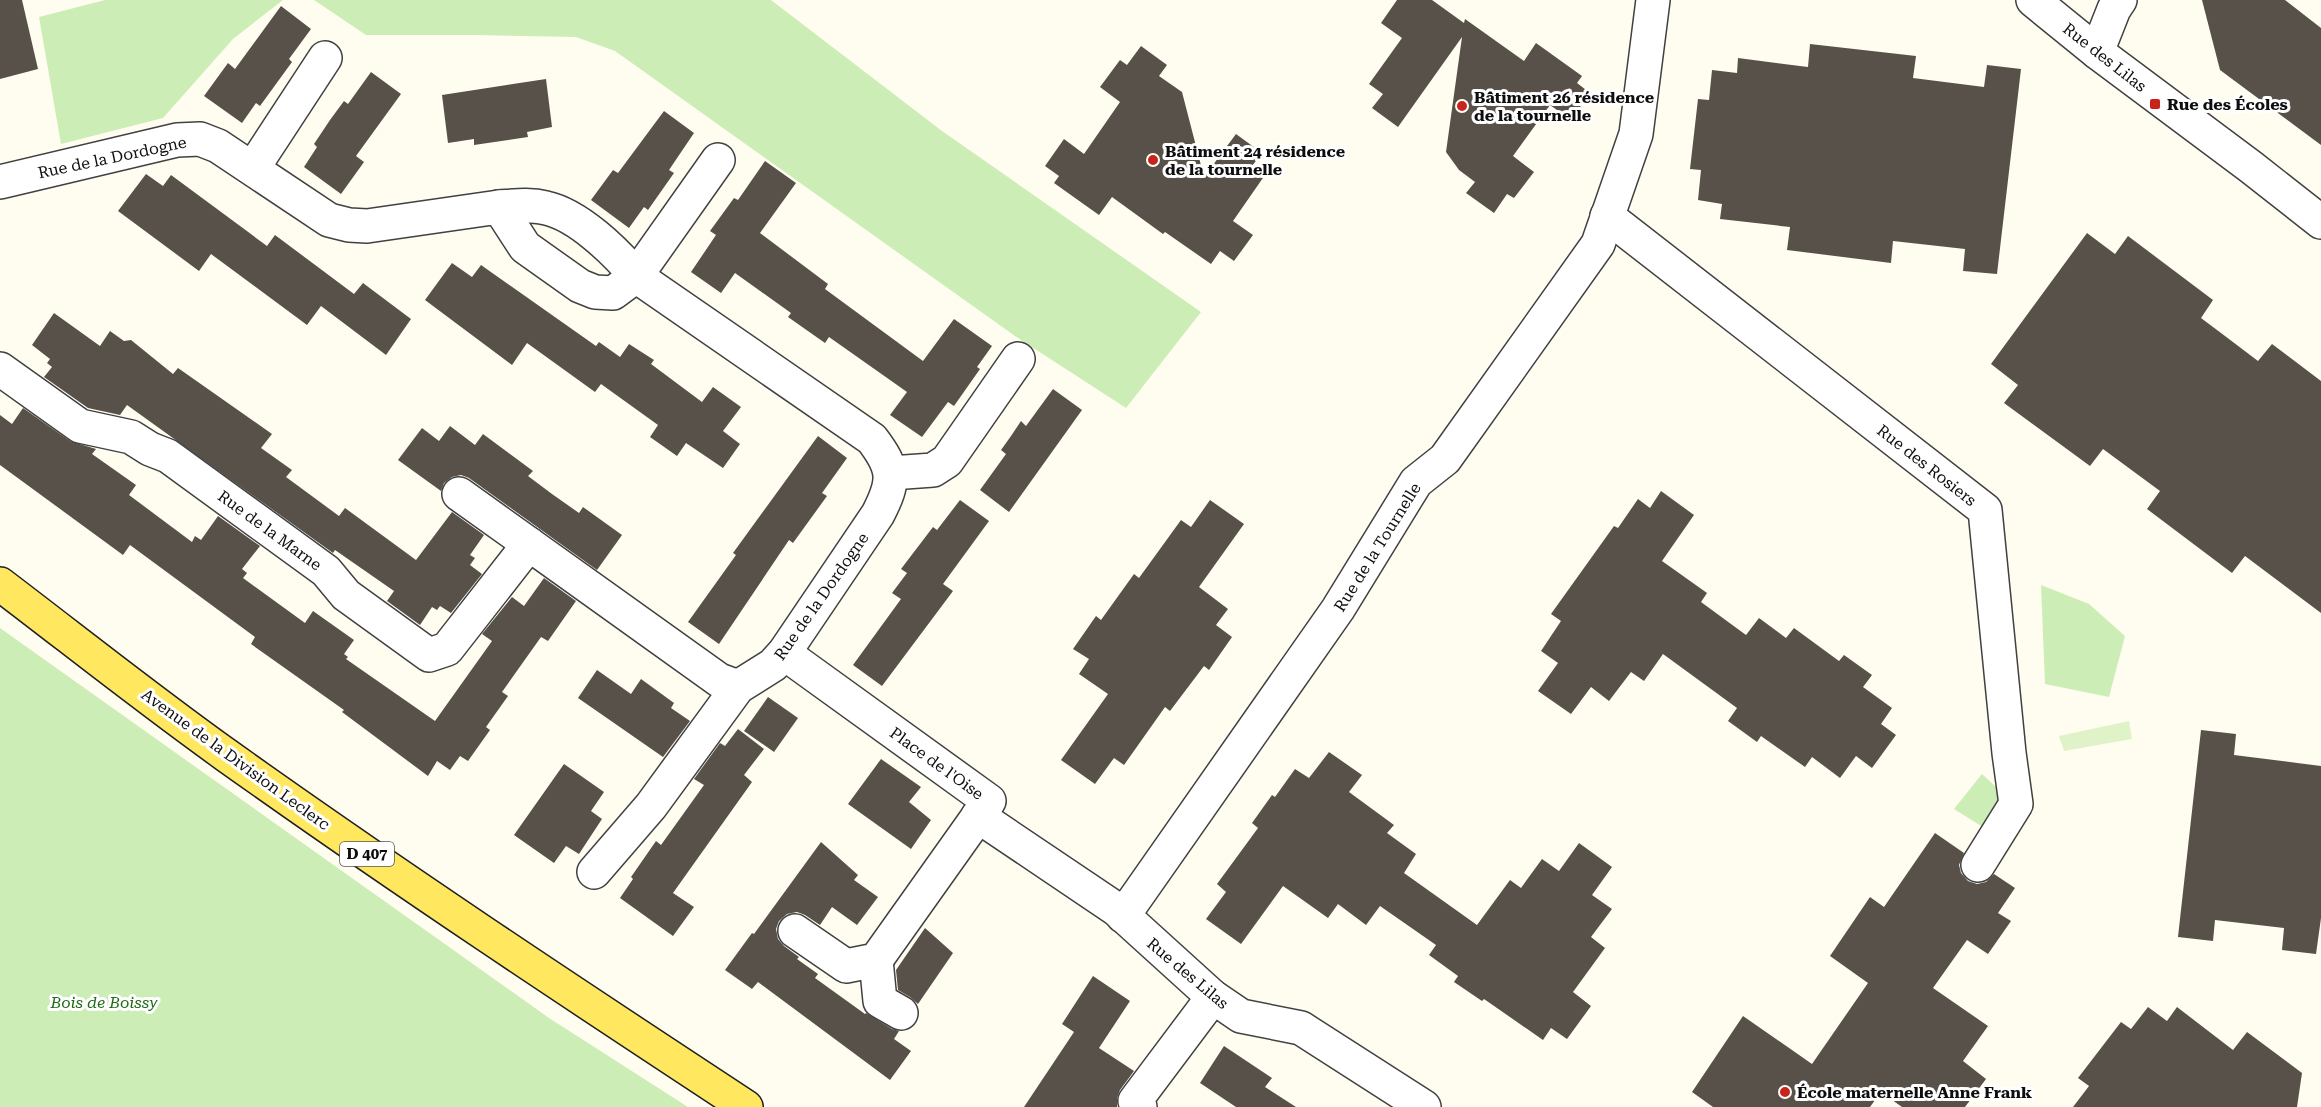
<svg xmlns="http://www.w3.org/2000/svg" width="2321" height="1107" viewBox="0 0 2321 1107" font-family="'Roboto Serif',serif">
  <style>
    .green { fill: #cdedb6 }
    .pitch { fill: #e0f3c8 }
    .building { fill: #58514a }
    .lines { fill: none; stroke-linecap: round; stroke-linejoin: round }
    .minor-casing { stroke: #414141; stroke-width: 36 }
    .major-casing { stroke: #1f1f1f; stroke-width: 36 }
    .minor { stroke: #fff; stroke-width: 33 }
    .major { stroke: #ffe860; stroke-width: 33 }
    .poi-dot { fill: #c9241b; stroke: #fff; stroke-width: 2 }
    .labels { text-anchor: middle; stroke-width: 6; stroke-linejoin: round; paint-order: stroke }
    .shield { fill: #fff; stroke: #565656; stroke-width: 1.5 }
    .shield-label { font-size: 15px; font-weight: bold; fill: #0e0e0e }
    .street-label { font-size: 16px; fill: #0e0e0e; stroke: #fff }
    .poi-label { font-size: 16px; font-weight: bold; fill: #0e0e0e; stroke: #fff; text-anchor: start }
    .park-label { font-size: 16px; font-style: italic; fill: #226c19; stroke: #fff }
  </style>
  <rect width="100%" height="100%" fill="#fffdf0"/>
  <g class="green">
    <polygon points="105,0 283,0 233,39 163,118 61,144 39,17"/>
    <polygon points="314,0 771,0 942,131 1201,312 1126,408 1015,336 615,51 576,37 476,35 366,35"/>
    <polygon points="2041,585 2089,604 2125,636 2109,697 2045,684"/>
    <polygon points="0,628 549,1018 688,1107 0,1107"/>
    <polygon points="1982,774 2008,798 1986,829 1954,809"/>
  </g>
  <polygon class="pitch" points="2129,721 2132,739 2064,751 2059,736"/>
  <g class="building">
    <polygon points="0,0 22,0 38,69 0,79"/>
    <polygon points="1397,0 1432,0 1464,23 1465,19 1524,61 1536,43 1582,76 1577,83 1590,93 1571,120 1550,105 1513,156 1534,172 1514,198 1507,194 1494,213 1466,193 1475,182 1459,170 1446,152 1462,37 1398,127 1372,108 1383,94 1369,84 1402,38 1381,23"/>
    <polygon points="2202,0 2285,0 2321,28 2321,145 2220,70"/>
    <polygon points="281,6 311,29 289,59 292,62 260,106 256,103 242,123 204,96 228,63 235,69"/>
    <polygon points="1810,44 1916,56 1913,78 1984,87 1987,65 2021,69 1997,274 1963,271 1965,249 1893,241 1891,263 1787,250 1790,227 1720,219 1722,204 1698,200 1701,170 1690,169 1698,99 1709,100 1712,70 1737,73 1738,58 1808,67"/>
    <polygon points="1141,46 1167,65 1159,76 1182,92 1204,177 1236,134 1262,153 1252,166 1265,175 1233,221 1253,235 1234,261 1220,251 1211,264 1165,232 1163,234 1112,197 1099,215 1054,183 1059,176 1045,166 1064,139 1084,154 1120,102 1100,87 1120,60 1127,65"/>
    <polygon points="371,72 401,94 356,156 364,162 341,194 304,167 317,147 314,144 330,120 344,101 348,104"/>
    <polygon points="546,79 552,127 527,132 528,137 474,145 474,139 448,143 442,95"/>
    <polygon points="664,111 694,133 669,170 674,173 648,210 644,207 629,228 591,200 613,170 618,173"/>
    <polygon points="765,161 796,183 760,233 828,284 825,289 923,361 954,319 992,346 977,367 980,369 954,406 948,402 922,437 890,415 907,392 829,337 825,343 788,317 791,313 735,273 721,293 691,272 716,235 710,231 734,198 738,200"/>
    <polygon points="146,174 163,186 171,175 267,246 275,235 354,294 363,283 411,319 386,355 321,306 307,325 211,254 199,271 118,211"/>
    <polygon points="2087,233 2115,254 2128,236 2213,300 2201,318 2225,336 2258,361 2272,344 2321,381 2321,613 2245,556 2232,573 2147,509 2160,491 2103,449 2090,466 2004,403 2018,385 1991,364"/>
    <polygon points="452,263 472,277 481,265 596,346 599,342 620,357 629,344 654,360 651,364 702,402 713,387 741,407 723,431 740,444 723,468 686,443 677,456 650,437 658,425 601,384 595,392 527,343 512,365 425,300"/>
    <polygon points="54,313 100,346 110,331 124,341 131,340 173,374 178,368 272,434 261,448 292,470 286,477 339,516 345,508 416,560 452,512 484,535 470,555 475,558 470,565 482,574 451,613 440,606 437,610 432,607 420,625 387,601 394,591 335,550 333,553 127,405 120,415 88,408 44,377 52,367 47,363 50,359 32,345"/>
    <polygon points="1053,389 1082,410 1009,512 980,490 1006,454 1001,450 1011,436 1021,421 1026,426"/>
    <polygon points="23,408 70,441 96,449 92,454 136,485 129,495 192,542 195,536 201,540 218,516 260,546 242,569 247,573 243,578 305,623 313,611 354,640 344,654 348,657 346,659 435,721 492,641 482,634 512,597 524,606 544,578 576,601 548,641 541,637 502,692 508,696 486,727 490,730 468,761 460,756 450,770 437,761 428,776 342,712 344,710 251,644 255,637 130,545 123,555 0,465 0,415 12,424"/>
    <polygon points="450,426 475,445 483,434 533,471 528,476 552,494 579,513 583,507 622,535 597,570 469,478 461,475 452,477 444,483 441,491 398,460 422,428 439,441"/>
    <polygon points="818,436 847,458 822,493 827,496 793,543 789,540 719,644 688,622 736,555 733,553"/>
    <polygon points="1661,491 1694,515 1662,561 1707,593 1701,602 1746,635 1759,618 1786,638 1794,628 1839,661 1844,655 1872,675 1863,687 1892,708 1881,724 1896,735 1872,768 1856,756 1840,778 1812,757 1805,767 1761,736 1757,742 1728,721 1737,708 1663,654 1644,681 1631,672 1609,701 1591,687 1571,714 1538,691 1558,663 1541,651 1561,621 1551,614 1614,526 1618,528 1638,499 1650,508"/>
    <polygon points="960,500 989,521 943,584 953,591 882,686 853,665 901,599 892,593 907,573 901,569 933,527 937,530"/>
    <polygon points="1210,500 1244,524 1199,587 1228,609 1216,625 1232,637 1209,670 1204,666 1170,711 1165,707 1124,765 1114,758 1095,784 1061,760 1108,694 1079,674 1089,659 1073,649 1096,616 1101,620 1134,574 1139,578 1181,520 1191,527"/>
    <polygon points="597,670 631,694 641,679 674,703 671,708 690,721 663,757 578,698"/>
    <polygon points="768,697 798,718 774,752 744,731"/>
    <polygon points="738,729 764,749 744,775 752,782 673,893 694,907 673,936 620,898 633,879 631,877 656,841 661,845 704,785 694,779 720,743 725,746"/>
    <polygon points="2201,730 2236,734 2234,755 2321,766 2321,918 2316,954 2282,950 2284,928 2215,920 2213,941 2178,937"/>
    <polygon points="1329,752 1362,775 1349,792 1394,825 1387,833 1416,854 1404,873 1477,925 1510,880 1521,888 1542,859 1559,871 1579,843 1612,867 1592,895 1612,909 1591,937 1605,948 1573,992 1591,1006 1567,1039 1551,1028 1543,1040 1484,999 1482,1001 1454,982 1458,976 1429,955 1436,945 1380,906 1366,925 1338,904 1328,918 1283,886 1241,944 1206,919 1226,892 1217,884 1258,828 1252,823 1272,795 1275,797 1295,769 1309,778"/>
    <polygon points="881,759 921,787 909,802 931,820 911,849 848,804"/>
    <polygon points="564,764 604,792 591,811 602,819 579,854 566,846 554,863 514,835"/>
    <polygon points="1935,833 1964,853 1959,865 1961,873 1968,881 1977,884 1986,882 1994,874 2015,888 1998,913 2011,921 1988,954 1967,940 1933,988 1988,1026 1963,1061 1986,1079 1965,1107 1902,1107 1881,1092 1870,1107 1713,1107 1692,1092 1743,1016 1812,1064 1868,983 1830,956 1870,897 1884,907"/>
    <polygon points="821,842 858,875 854,880 878,897 857,925 832,907 820,925 805,915 797,912 787,914 779,921 776,929 778,939 784,946 799,957 797,959 818,974 815,978 865,1014 866,1013 892,1029 899,1031 894,1039 911,1051 890,1080 758,982 752,989 725,970 752,933 754,934"/>
    <polygon points="925,928 953,953 918,1004 910,997 898,990 896,970"/>
    <polygon points="1093,976 1130,1001 1099,1048 1134,1071 1120,1090 1117,1098 1117,1107 1024,1107 1074,1032 1062,1024"/>
    <polygon points="2148,1007 2167,1021 2177,1007 2233,1050 2247,1032 2302,1073 2297,1107 2073,1107 2089,1086 2078,1078 2121,1022 2131,1029"/>
    <polygon points="1224,1046 1272,1078 1265,1087 1296,1107 1236,1107 1200,1083"/>
  </g>
  <g class="lines">
    <g class="minor-casing">
      <g id="minor">
        <polyline points="2033,0 2097,52 2251,167 2321,222"/>
        <polyline points="2097,52 2114,9 2120,0"/>
        <polyline points="253,168 325,58"/>
        <path d="M0,182L177,140L200,139L218,146L329,220L349,225L367,226L499,207L525,247L580,286L595,292L613,293L636,276L872,439C895,469 895,481 878,514L784,653L773,665L738,687L651,806L594,872"/>
        <path d="M499,207C515,206 530,204 546,208C578,215 615,251 636,276L718,160"/>
        <polyline points="1607,216 1985,510 2009,753 2016,804 1978,865"/>
        <polyline points="0,369 80,426 131,437 150,449 168,456 326,571 346,595 429,655 447,649 529,544"/>
        <polyline points="891,473 933,470 947,461 1018,359"/>
        <polyline points="459,494 719,680 738,687"/>
        <polyline points="784,653 989,801 876,960 846,966 795,931"/>
        <polyline points="978,816 1116,909 1213,997 1241,1016 1301,1028 1424,1107"/>
        <polyline points="1123,916 1338,609 1416,482 1445,459 1598,244 1636,134 1653,0"/>
        <polyline points="876,960 880,1001 901,1013"/>
        <polyline points="1140,1107 1135,1101 1213,997"/>
      </g>
    </g>
    <g class="major-casing">
      <path id="major" d="M0,584C75,641 149,700 226,755C397,877 571,992 746,1107"/>
    </g>
    <use href="#minor" class="minor"/>
    <use href="#major" class="major"/>
  </g>
  <g class="poi-dot">
    <rect x="2149" y="98" width="12" height="12" rx="3"/>
    <circle cx="1462" cy="106" r="6"/>
    <circle cx="1153" cy="160" r="6"/>
    <circle cx="1785" cy="1092" r="6"/>
  </g>
  <g class="labels">
    <rect class="shield" x="340" y="842" width="54" height="24" rx="4.5"/>
    <g class="shield-label">
      <text x="367" y="859">D 407</text>
    </g>
    <g class="street-label">
      <text transform="translate(2105 57) rotate(38)" y="6">Rue des Lilas</text>
      <text transform="translate(112 157) rotate(-12)" y="6">Rue de la Dordogne</text>
      <text transform="translate(1927 465) rotate(38)" y="6">Rue des Rosiers</text>
      <text transform="translate(270 530) rotate(36)" y="6">Rue de la Marne</text>
      <text transform="translate(1377 547) rotate(-58)" y="6">Rue de la Tournelle</text>
      <text transform="translate(821 596) rotate(-55)" y="6">Rue de la Dordogne</text>
      <text transform="translate(236 759) rotate(36)" y="6">Avenue de la Division Leclerc</text>
      <text transform="translate(937 763) rotate(36)" y="6">Place de l'Oise</text>
      <text transform="translate(1188 973) rotate(40)" y="6">Rue des Lilas</text>
    </g>
    <g class="poi-label">
      <text x="1474" y="103">Bâtiment 26 résidence<tspan x="1474" dy="18">de la tournelle</tspan></text>
      <text x="2167" y="110">Rue des Écoles</text>
      <text x="1165" y="157">Bâtiment 24 résidence<tspan x="1165" dy="18">de la tournelle</tspan></text>
      <text x="1797" y="1098">École maternelle Anne Frank</text>
    </g>
    <g class="park-label">
      <text x="104" y="1008">Bois de Boissy</text>
    </g>
  </g>
</svg>
